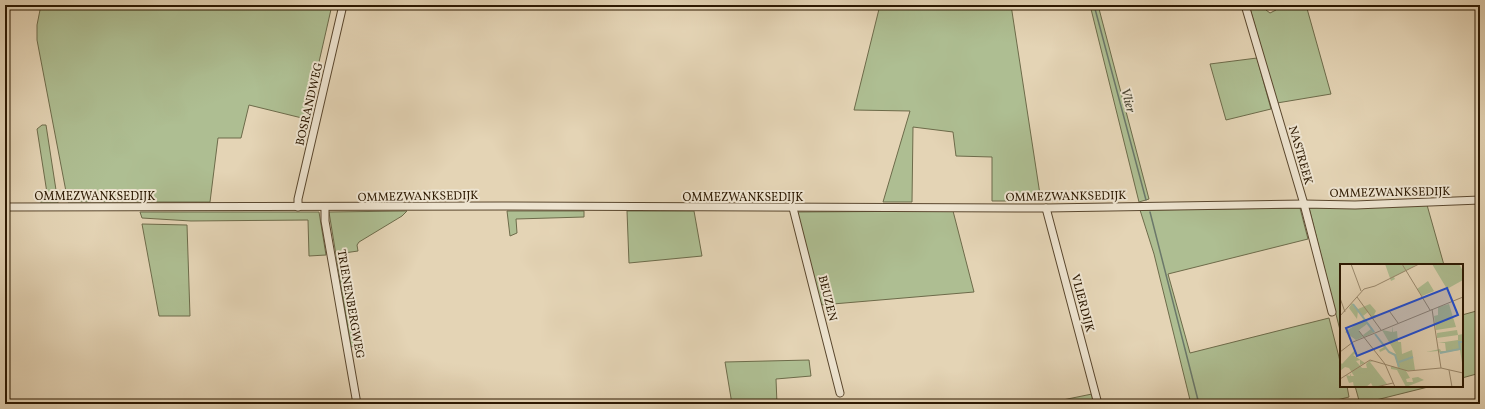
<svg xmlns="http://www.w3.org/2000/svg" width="1485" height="409" viewBox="0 0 1485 409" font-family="Vollkorn,serif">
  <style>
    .green { fill: #aebe92; stroke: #6d6b4a }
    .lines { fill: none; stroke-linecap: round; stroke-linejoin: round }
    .stream { stroke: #6b786a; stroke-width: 1.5 }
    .street-casing { stroke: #5a472e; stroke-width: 9 }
    .street { stroke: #ede3cf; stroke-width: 7 }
    .labels { text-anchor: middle; stroke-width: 4; stroke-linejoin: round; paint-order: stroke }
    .street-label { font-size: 12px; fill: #2c1801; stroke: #ede3cf }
    .water-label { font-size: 13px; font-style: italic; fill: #4c4836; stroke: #ede3cf }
    .inset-river { fill: none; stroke: #95b8b0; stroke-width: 2 }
    .inset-road { fill: none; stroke: #9a896d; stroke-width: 1 }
    .view { fill: #1d4ed8; fill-opacity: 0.15; stroke: #1d4ed8; stroke-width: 2 }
    .inset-edge { fill: none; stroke: #2c1801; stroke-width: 2 }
  </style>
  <rect width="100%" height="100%" fill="#e4d4b5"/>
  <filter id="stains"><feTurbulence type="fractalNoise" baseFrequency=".005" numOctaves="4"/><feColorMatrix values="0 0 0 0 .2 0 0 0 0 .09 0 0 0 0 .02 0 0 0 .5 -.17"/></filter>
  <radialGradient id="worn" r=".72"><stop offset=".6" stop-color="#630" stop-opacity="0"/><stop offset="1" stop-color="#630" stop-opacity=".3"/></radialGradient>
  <g class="green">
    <polygon points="41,5 332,5 306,119 249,105 241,138 218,138 210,202 68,202 37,40 37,25"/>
    <polygon points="880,5 1011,5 1041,201 992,201 992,157 956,156 953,132 913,127 912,202 883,202 910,111 854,110"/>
    <polygon points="1090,5 1098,5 1149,199 1139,202"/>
    <polygon points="1249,5 1269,5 1266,10 1270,13 1276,10 1274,5 1306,5 1331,94 1277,103"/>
    <polygon points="1257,58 1271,109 1226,120 1210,64"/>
    <polygon points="42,125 46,125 58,203 41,203 40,195 47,193 37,129"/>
    <polygon points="1427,205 1444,265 1341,265 1341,334 1309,208"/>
    <polygon points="1300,208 1308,239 1168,274 1190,353 1329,318 1341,365 1341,386 1347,386 1349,397 1321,404 1191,404 1154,254 1140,210"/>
    <polygon points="407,211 402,216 359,242 357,245 358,251 344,253 359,345 351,347 329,212"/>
    <polygon points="507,211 584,211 584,217 516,219 517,233 510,236"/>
    <polygon points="627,211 694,211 702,256 629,263"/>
    <polygon points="953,211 974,292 821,305 797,212"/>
    <polygon points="140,212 319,212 326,255 309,256 308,220 191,221 142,218"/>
    <polygon points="142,224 187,225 190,316 159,316"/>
    <polygon points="1480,310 1480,373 1462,378 1462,315"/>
    <polygon points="809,360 811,376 776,379 777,404 732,404 725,362"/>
    <polygon points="1355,386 1432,386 1360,404"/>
    <polygon points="1092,394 1095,404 1043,404"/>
  </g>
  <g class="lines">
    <g class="stream">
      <polyline points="1094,5 1146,200"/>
      <polyline points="1150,212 1199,404"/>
    </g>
    <g class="street-casing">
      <g id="street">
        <polyline points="1245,5 1304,204 1332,312"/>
        <polyline points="5,207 503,206 1046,208 1304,204 1355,205 1480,200"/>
        <polyline points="298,207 298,199 343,5"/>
        <polyline points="325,208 325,221 357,404"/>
        <polyline points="793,208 840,393"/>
        <polyline points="1046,208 1098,404"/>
      </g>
    </g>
    <use href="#street" class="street"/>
  </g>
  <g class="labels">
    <g class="street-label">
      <text transform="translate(309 104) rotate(-77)" y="4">BOSRANDWEG</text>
      <text transform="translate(1301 155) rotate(74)" y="4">NASTREEK</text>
      <text transform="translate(1390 192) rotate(-1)" y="4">OMMEZWANKSEDIJK</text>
      <text x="95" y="200">OMMEZWANKSEDIJK</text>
      <text transform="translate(418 196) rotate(-1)" y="4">OMMEZWANKSEDIJK</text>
      <text transform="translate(1066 196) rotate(-1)" y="4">OMMEZWANKSEDIJK</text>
      <text x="743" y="201">OMMEZWANKSEDIJK</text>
      <text transform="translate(828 298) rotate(76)" y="4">BEUZEN</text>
      <text transform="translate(1083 303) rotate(75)" y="4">VLIERDIJK</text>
      <text transform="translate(351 304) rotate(80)" y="4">TRIENENBERGWEG</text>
    </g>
    <g class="water-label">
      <text transform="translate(1129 100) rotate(75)" y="5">Vlier</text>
    </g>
  </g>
  <g transform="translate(1340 264)">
    <rect width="123" height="123" fill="#e4d4b5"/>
    <path d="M45,0H74L75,2L54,13L55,15L51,17ZM92,0H119L123,7V16L107,25ZM88,17L94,27L82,32L77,25ZM12,39L18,45L30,40L36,47L34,51H39L33,55L28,48L23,52L35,68L24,73L23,71L31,65L27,60L19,66L23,73L16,76L5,68L24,55L18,47L17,55L9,44ZM109,40L116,63L96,66L94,52L98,51V43ZM52,62L53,68L57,67L58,78H61L62,90L72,86L75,106L66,107L70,114L66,115L67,118H73L72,114L78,113L84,116L66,123L57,106L51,105V102L58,104L55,91L49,88L46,85L40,88L39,86L44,83L35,69L49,88L56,90L42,66L52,68ZM122,62H123V105L120,86L100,89L98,87L86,88L100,85L101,87H106L105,79H98L118,76V71L123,70ZM117,66L118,71L97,74V69ZM14,87L17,89L13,91L25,99L20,101V96L16,97L22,104H27L26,100L29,97H34L30,98L47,120L40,122L42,123H33L31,119L26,123H14L13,118L9,119L6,111L10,112V109L11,112H14L9,104L5,103L0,107V98L2,100Z" fill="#aebe92"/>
    <path class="inset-river" d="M13,40L34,68M35,70L49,88L55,91L59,103M100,89L120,85L119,78H123M59,98L73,93"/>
    <path class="inset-road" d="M11,0L21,27M62,0L90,46M17,33L41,66M0,34L5,48M92,45L101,104M50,48L58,59M0,52L24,25L35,22L79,0M19,67L45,100L55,123M0,88L13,78L123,33M109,106L112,123M0,115L30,96L68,107L101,104L123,109M36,123L53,119"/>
    <path class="view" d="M107,24L118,51L17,92L6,64Z"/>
    <rect width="123" height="123" class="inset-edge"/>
  </g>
  <rect width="1485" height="409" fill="none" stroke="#e4d4b5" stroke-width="20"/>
  <rect x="6" y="6" width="1473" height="397" fill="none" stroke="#2c1801" stroke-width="2"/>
  <rect x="10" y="10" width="1465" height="389" fill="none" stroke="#2c1801"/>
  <rect width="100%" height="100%" filter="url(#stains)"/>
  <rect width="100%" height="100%" fill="url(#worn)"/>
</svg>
